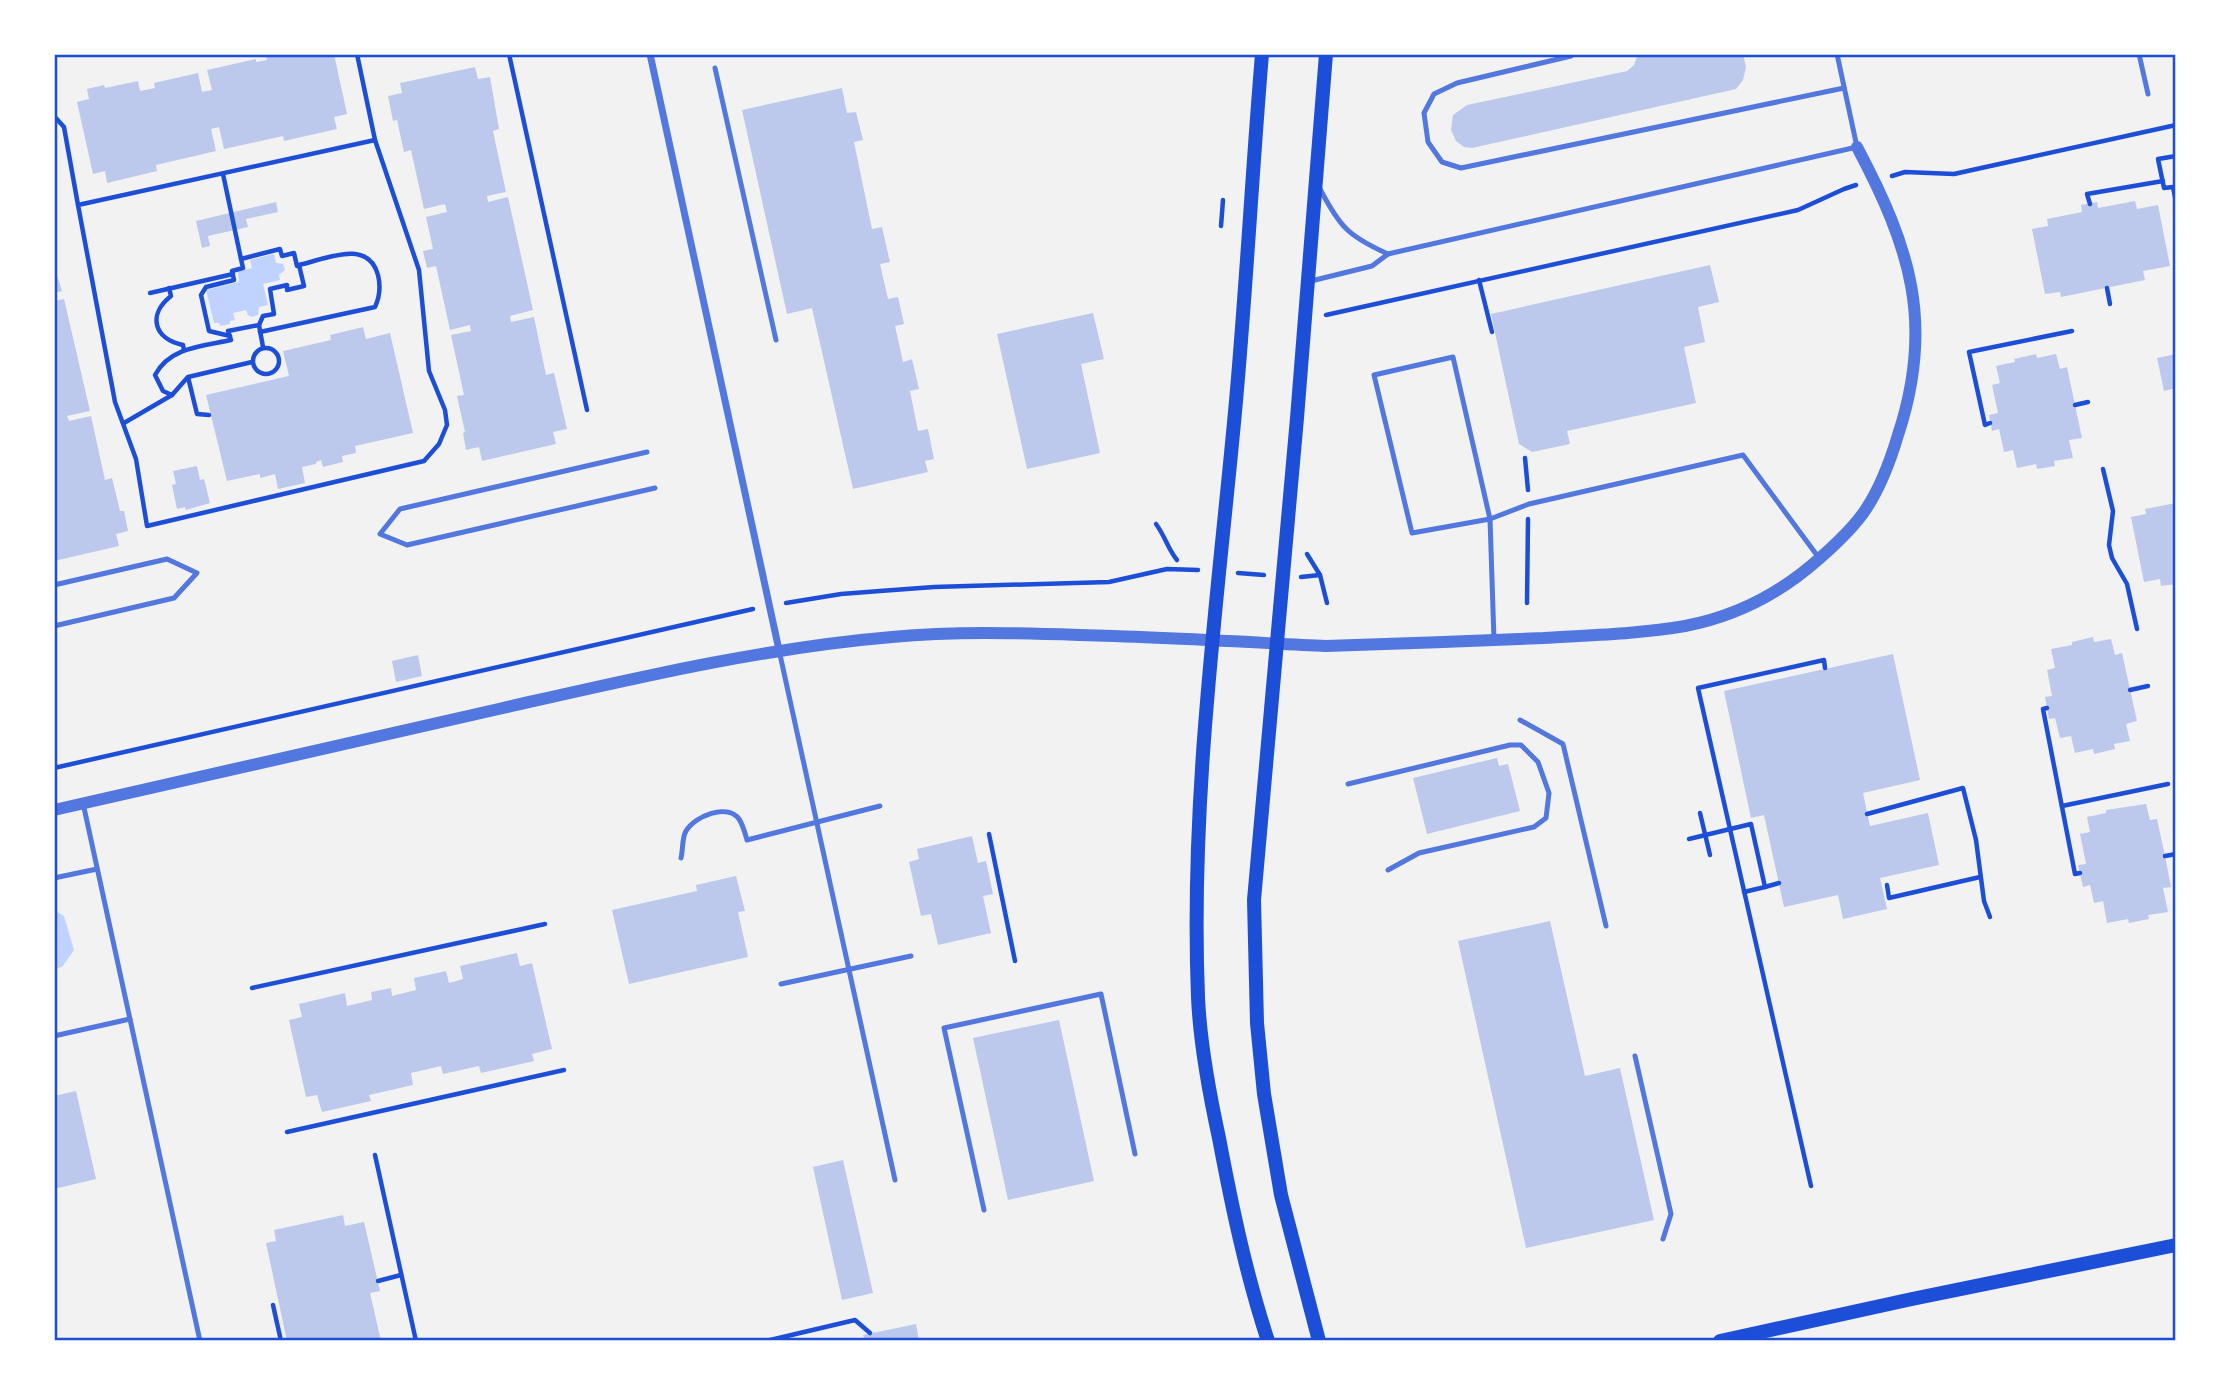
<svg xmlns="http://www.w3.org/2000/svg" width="2230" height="1395" viewBox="0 0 2230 1395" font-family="'Fira Sans Condensed',sans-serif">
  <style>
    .water { fill: #bfd3fe }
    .building { fill: #bdc9ec }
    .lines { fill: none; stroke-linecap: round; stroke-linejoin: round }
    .path { stroke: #1d4ed8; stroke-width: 4.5 }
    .service { stroke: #5277de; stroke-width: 5 }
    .minor { stroke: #5277de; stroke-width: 7 }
    .tertiary { stroke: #5277de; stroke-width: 12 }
    .secondary { stroke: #1d4ed8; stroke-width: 14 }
    .neatline { fill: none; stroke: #1d4ed8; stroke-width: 2.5 }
  </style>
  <rect width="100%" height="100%" fill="#f2f2f2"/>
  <g class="water">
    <polygon points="274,254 276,263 283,264 285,270 279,275 280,280 263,284 268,305 259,307 258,315 252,317 248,315 246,310 233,313 235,320 230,321 230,324 220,326 219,323 214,323 206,290 239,282 238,272 252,268 250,260"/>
    <polygon points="54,910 64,916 74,950 62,967 54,969"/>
  </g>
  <g class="building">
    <polygon points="265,54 334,54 347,114 334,117 337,129 284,141 283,136 224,149 219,127 211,129 216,151 156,165 157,171 107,183 105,171 93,174 77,102 89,99 87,89 104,85 105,88 138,81 140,91 155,88 154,83 198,73 202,92 212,90 207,70 256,59 256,62 267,60"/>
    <polygon points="1638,54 1743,54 1746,67 1743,80 1736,89 1472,148 1464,147 1456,141 1451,130 1453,115 1467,105 1627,71 1634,65"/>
    <polygon points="475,67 478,79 490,77 499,129 493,131 506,192 487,196 488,202 508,197 533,310 510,316 511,322 534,317 546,375 554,373 567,429 553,432 556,444 482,461 479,447 466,450 463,433 465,432 457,396 464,395 451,335 471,331 470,325 450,330 436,266 427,268 423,251 433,249 426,217 447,212 445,204 424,209 411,150 404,152 397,120 393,121 388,96 402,93 400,83"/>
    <polygon points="842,88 847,113 856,112 863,140 854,142 872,229 882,227 890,262 880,264 888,299 898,297 904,324 895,326 903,362 912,359 919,389 910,391 918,431 928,429 934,459 925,461 928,472 853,489 812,308 787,314 742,110"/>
    <polygon points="2135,201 2137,209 2158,205 2170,266 2143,271 2145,280 2061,297 2060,292 2045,294 2032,229 2048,226 2047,219 2082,212 2081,205 2097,202 2098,208"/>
    <polygon points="276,202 278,212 246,219 248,227 208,236 210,246 202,248 196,221"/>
    <polygon points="54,265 62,291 54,293"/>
    <polygon points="1710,265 1719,302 1698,307 1705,342 1684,347 1696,403 1567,431 1570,444 1532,452 1519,444 1491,314"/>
    <polygon points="64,299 90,411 67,416 69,421 91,416 105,480 112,478 120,511 124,511 128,531 116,534 119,546 54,561 54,301"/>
    <polygon points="1093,313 1104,359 1081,364 1100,453 1027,469 997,334"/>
    <polygon points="363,327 366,339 390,333 413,433 355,446 356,453 342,456 343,462 323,467 321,460 316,462 316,464 302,467 305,483 278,489 275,474 260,478 260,474 227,481 206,395 289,376 283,351 331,340 330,335"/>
    <polygon points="2036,354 2037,358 2056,354 2060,369 2067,367 2082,438 2069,440 2073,458 2054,461 2055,466 2037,469 2036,464 2017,468 2013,450 2004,452 1999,429 1992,431 1989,415 1998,413 1992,385 2000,383 1996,366 2015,362 2014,359"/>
    <polygon points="2176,354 2176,388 2164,391 2157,358"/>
    <polygon points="197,466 200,480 204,479 210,503 186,510 185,507 177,509 172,485 176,484 173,471"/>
    <polygon points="2176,503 2176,584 2161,586 2160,579 2144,582 2131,517 2146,514 2145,509"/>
    <polygon points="2093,637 2094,642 2111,639 2115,655 2122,653 2137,721 2126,724 2130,741 2114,744 2115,749 2094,754 2093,749 2075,753 2071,736 2060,738 2055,718 2049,719 2045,697 2052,696 2047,670 2055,668 2051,649 2072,645 2072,642"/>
    <polygon points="1893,654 1920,780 1863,793 1870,826 1928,813 1939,865 1880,878 1887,909 1843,919 1838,895 1784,907 1764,815 1751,818 1724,691"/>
    <polygon points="418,655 422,676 396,682 392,661"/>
    <polygon points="1497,758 1499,766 1508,764 1520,811 1427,834 1413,778"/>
    <polygon points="2146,804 2150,820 2157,819 2165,856 2171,887 2163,888 2168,912 2148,915 2149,919 2129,923 2128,919 2107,923 2103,901 2094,903 2090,885 2083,887 2078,865 2086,864 2080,834 2090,832 2087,817 2106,813 2106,810"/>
    <polygon points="972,836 978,863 986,861 993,894 983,896 991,933 938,945 931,914 921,916 909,862 919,859 917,849"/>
    <polygon points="736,876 745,911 738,912 748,957 629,984 612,910 697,891 696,885"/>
    <polygon points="1550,921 1585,1076 1620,1068 1654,1220 1526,1248 1458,941"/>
    <polygon points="517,953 520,966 532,963 552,1049 532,1054 534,1061 481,1073 479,1066 443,1074 441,1066 411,1073 413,1085 369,1095 371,1101 322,1112 317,1095 306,1097 289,1020 302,1017 299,1004 345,993 347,1006 372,1000 371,992 391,988 392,996 416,990 414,978 446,971 449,983 463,979 460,966"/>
    <polygon points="1059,1020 1094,1181 1008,1200 973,1038"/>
    <polygon points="76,1091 96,1179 54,1189 54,1096"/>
    <polygon points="843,1160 873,1293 842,1300 813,1167"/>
    <polygon points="343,1215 345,1226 364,1222 380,1291 370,1293 381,1341 287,1341 266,1243 276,1241 274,1230"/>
    <polygon points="916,1324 919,1341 865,1341 863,1335"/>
  </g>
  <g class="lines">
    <g class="path">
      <polyline points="357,54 375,140"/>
      <polyline points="509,54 587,410"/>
      <polyline points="54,116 64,127 78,205"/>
      <polygon points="375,140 419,270 429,371 445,410 447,425 439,444 424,461 147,526 136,459 115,402 78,205"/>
      <polyline points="2176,156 2158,159 2164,188 2173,187 2176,202"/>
      <polyline points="223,174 241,259"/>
      <polyline points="1892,176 1905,172 1954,174 2176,125"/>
      <polyline points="2090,204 2087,194 2163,181"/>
      <polyline points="1221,226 1223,200"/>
      <polyline points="1479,280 1492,332"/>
      <path d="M169,288L171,296C147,315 154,339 183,345L184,350"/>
      <polyline points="2107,288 2110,304"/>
      <polyline points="150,293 233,274"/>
      <polyline points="1326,315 1798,210 1844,189 1856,185"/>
      <path d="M259,325L263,316L274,314L270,289L287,285V290L304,286L299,265C326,259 368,238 378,275C381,287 380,296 375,307L260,332"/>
      <polyline points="230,336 209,331 201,295 206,287 234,280 232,271 243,268 241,259 280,249 282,256 294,253 297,266"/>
      <circle cx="266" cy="361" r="13"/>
      <path d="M172,395L163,391L155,375C170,347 203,346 231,340L228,331L259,325L263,347"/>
      <polyline points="2075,405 2088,402"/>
      <polyline points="209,415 197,414 188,377 252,362"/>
      <polyline points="124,423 172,395 187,378"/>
      <polyline points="1990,423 1985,425 1969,352 2072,331"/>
      <polyline points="1525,458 1528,490"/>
      <polyline points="2103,469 2113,511 2109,545 2112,558 2127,584 2137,629"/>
      <path d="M1156,524C1165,536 1168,549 1177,560"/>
      <polyline points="1307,554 1320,575 1327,603"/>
      <polyline points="1238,573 1264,575"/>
      <polyline points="1301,577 1320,575"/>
      <polyline points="786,603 841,594 880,591 934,587 1109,582 1167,569 1198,570"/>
      <polyline points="1527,603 1528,519"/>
      <polyline points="2130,690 2148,686"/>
      <polyline points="2047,708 2043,709 2075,874 2080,873"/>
      <polyline points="54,768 753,609"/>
      <polyline points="2062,806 2168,784"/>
      <polyline points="1700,813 1710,855"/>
      <polyline points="1867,814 1963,788 1976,840 1984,901 1990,917"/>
      <polyline points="989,834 1015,961"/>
      <polyline points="1689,839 1751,824 1765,887 1744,892"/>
      <polyline points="2165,856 2176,854"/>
      <polyline points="1887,885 1889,898 1980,877"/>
      <polyline points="1765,887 1779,883"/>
      <polyline points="252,988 545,924"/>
      <polyline points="287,1132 564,1070"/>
      <polyline points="375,1155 416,1341"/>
      <polyline points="1811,1186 1698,688 1824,660 1825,668"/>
      <polyline points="378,1281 401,1275"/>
      <polyline points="273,1305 281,1341"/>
      <polyline points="766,1341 855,1320 870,1333"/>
    </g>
    <g class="service">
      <polyline points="1573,54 1571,56 1457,83 1434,94 1424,113 1428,142 1442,162 1461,168 1844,88"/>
      <polyline points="2139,54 2148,94"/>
      <polyline points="715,68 776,340"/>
      <path d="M1320,189C1340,227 1348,236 1388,254"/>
      <polyline points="1311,281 1372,266 1388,254 1857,147 1837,54"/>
      <polyline points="647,452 400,509 380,534 407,545 655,488"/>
      <polyline points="54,585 167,559 197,573 174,598 54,626"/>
      <polyline points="1494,640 1490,519 1453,357 1374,375 1412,533 1490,519 1529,504 1743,455 1819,558"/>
      <polyline points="779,650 895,1180"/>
      <polyline points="1520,720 1563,744 1606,926"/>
      <polyline points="1348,784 1510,745 1521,745 1538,762 1549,793 1546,818 1534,827 1419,853 1388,870"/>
      <polyline points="83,803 200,1341"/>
      <path d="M681,858C683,850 682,837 686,831C695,816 727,803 739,819C743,825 745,833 747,840L880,806"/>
      <polyline points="54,878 97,869"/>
      <polyline points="781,984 911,956"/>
      <polyline points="54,1036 130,1019"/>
      <polyline points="1635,1056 1671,1214 1663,1239"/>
      <polyline points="984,1210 944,1028 1101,994 1135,1154"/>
    </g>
    <polyline class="minor" points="650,54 779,650"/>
    <path class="tertiary" d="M54,810C204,776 354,742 503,708C632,679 761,648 892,637C955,631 1017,633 1080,635C1162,637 1244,642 1326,646C1398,644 1471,641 1543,638C1590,635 1638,634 1685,626C1738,616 1781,593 1820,558C1836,544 1852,529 1864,512C1880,489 1890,462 1898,435C1935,323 1910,247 1857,147"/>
    <g class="secondary">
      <path d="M1262,54C1252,173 1246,293 1235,412C1217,606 1190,801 1198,997C1200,1044 1209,1092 1219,1138C1232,1207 1246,1274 1268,1341"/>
      <polyline points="1319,1341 1281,1195 1264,1094 1257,1023 1254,900 1297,418 1326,54"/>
      <polyline points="1720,1341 1912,1299 2176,1245"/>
    </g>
  </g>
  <rect width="2230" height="1395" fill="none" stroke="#ffffff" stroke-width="112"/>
  <rect x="56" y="56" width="2118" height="1283" class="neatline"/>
</svg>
